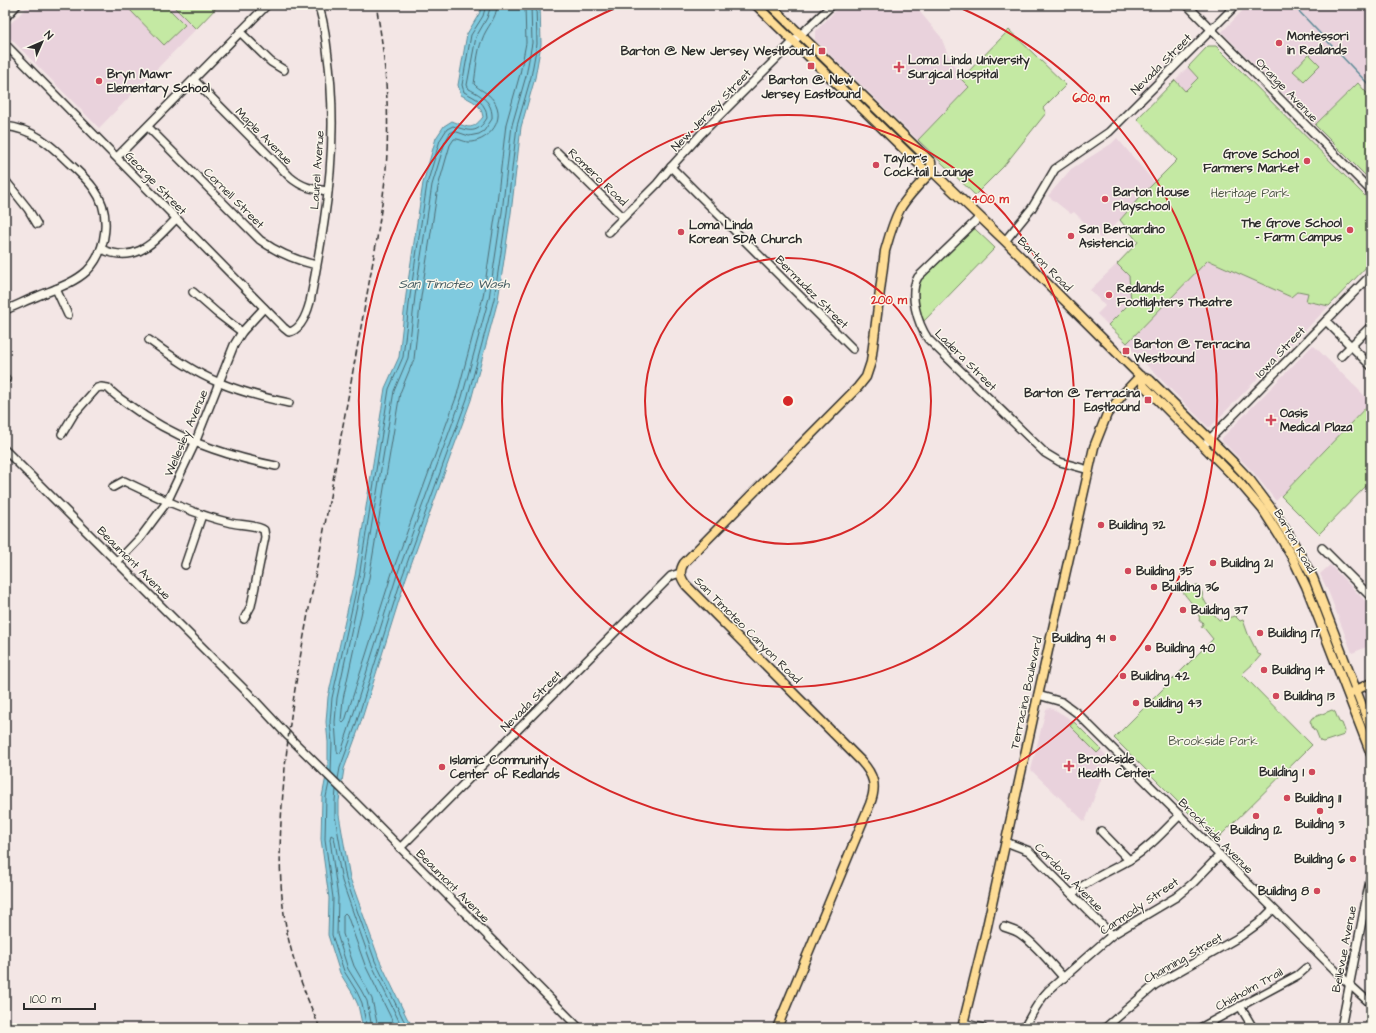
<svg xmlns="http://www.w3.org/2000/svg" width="1376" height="1033" viewBox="0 0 1376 1033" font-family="'Architects Daughter',sans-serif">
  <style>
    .built { fill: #e9d2dc }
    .green { fill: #c4e9a3; stroke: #788a67 }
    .water { fill: #7fcadf; stroke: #5d8a97 }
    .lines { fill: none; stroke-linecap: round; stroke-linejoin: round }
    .shore { stroke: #4d6b73; stroke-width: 1 }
    .stream { stroke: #5d8a97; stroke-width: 1.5 }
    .minor-casing { stroke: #2b2b2b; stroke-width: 10 }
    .major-casing { stroke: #2b2b2b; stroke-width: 11 }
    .minor { stroke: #fbf7ec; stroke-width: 7 }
    .major { stroke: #fedd96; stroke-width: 8 }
    .rail { stroke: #2b2b2b; stroke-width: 1.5; stroke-dasharray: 6 3; stroke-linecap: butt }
    .ring { fill: none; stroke: #d62828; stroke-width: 2 }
    .poi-dot { fill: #d1495b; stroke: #fbf7ec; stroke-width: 1.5 }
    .labels { text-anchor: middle; stroke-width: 3; stroke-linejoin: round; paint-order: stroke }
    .poi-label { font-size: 12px; font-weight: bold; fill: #2b2b2b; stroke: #fbf7ec; text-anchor: start }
    .street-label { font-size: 12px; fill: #2b2b2b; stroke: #fbf7ec }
    .park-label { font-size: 12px; fill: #515a49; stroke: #fbf7ec }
    .water-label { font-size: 13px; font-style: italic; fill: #445b61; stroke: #fbf7ec }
    .centre { fill: #d62828; stroke: #fbf7ec; stroke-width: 2 }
    .ring-label { font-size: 12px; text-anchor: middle; font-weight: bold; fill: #d62828; stroke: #fbf7ec; stroke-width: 3; stroke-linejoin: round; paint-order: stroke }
  </style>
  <rect width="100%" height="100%" fill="#f3e6e5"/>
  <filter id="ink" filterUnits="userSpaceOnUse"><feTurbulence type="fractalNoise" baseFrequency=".025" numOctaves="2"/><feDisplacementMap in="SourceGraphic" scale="8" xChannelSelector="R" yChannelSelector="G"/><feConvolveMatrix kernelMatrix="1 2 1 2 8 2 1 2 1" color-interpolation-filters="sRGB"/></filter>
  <g filter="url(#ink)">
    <g class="built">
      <polygon points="29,5 172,5 196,29 99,128 6,34 7,27"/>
      <polygon points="841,5 914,5 941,37 948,55 961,79 969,87 918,140 815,40 815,32"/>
      <polygon points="1248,5 1371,5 1371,83 1365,77 1315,125 1222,32"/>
      <polygon points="1188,67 1198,78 1185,91 1175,80"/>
      <polygon points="1117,138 1155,183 1101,239 1074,212 1071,214 1048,196 1071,169 1111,144"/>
      <polygon points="1208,260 1291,297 1298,291 1302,291 1308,293 1306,301 1329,306 1210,427 1208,427 1126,344"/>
      <polygon points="1117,264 1129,276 1131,302 1108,325 1097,314 1105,306 1090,290"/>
      <polygon points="1313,345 1371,402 1276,501 1253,472 1222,441 1222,438"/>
      <polygon points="1330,565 1371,607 1371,645 1352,653 1329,593 1320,574"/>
      <polygon points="1050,708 1057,711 1067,717 1109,758 1085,822 1031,770 1046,709"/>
    </g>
    <g class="green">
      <polygon points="135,5 165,5 185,25 164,45 130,10"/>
      <polygon points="172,5 219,5 196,29"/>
      <polygon points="1009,30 1066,85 1043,108 1046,113 1003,167 975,195 918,140 969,87 961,79"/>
      <polygon points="1208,46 1216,46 1371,202 1371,262 1329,306 1306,301 1308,293 1298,291 1291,297 1208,260 1127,343 1108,325 1131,302 1129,276 1117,264 1138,242 1120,220 1139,198 1177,160 1137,119 1175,80 1185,91 1198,78 1188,67"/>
      <polygon points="1309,54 1320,65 1304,81 1293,71"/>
      <polygon points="1358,83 1371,98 1371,181 1315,125"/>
      <path d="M973,229H975L995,248L924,321C917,311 915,293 920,281Z"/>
      <polygon points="1371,402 1371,481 1319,534 1281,496"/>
      <path d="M1197,585L1202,592C1202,601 1213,613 1219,620L1235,616L1240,621L1243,620L1248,634L1258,654L1261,655L1255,662L1242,674L1312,745L1216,840L1114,738L1213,639L1204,628L1201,627L1203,624L1202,621H1199C1202,612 1186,598 1181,589Z"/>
      <polygon points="1332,710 1335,712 1339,722 1342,723 1345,731 1344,735 1323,742 1320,741 1316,731 1313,729 1310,721 1312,718"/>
      <polygon points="1074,722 1101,749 1097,753 1070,726"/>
    </g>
    <path class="water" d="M483,5H540L541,44L535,78L521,127L511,213L498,300L471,400L406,578L359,728L344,769L339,801V815L350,878L379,959L407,1018L414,1028H363L358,1005L353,994L340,973L328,935L329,898L321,839L322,797L328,766V742L326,722L328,697L355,576L385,388L399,357L406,295L423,183L436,138L444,126L452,121C468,127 471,132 483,117C481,103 472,101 461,95L458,85L467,34L479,14Z"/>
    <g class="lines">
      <g class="shore">
        <path d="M491,5L487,18L476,37L467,85L469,89C482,96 493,102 492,119L484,131L479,134L469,136L454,131L450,133L445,142L432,185L415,296L408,358L394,391L363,577L337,698L335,722L337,751L338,753L341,752L350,725L397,575L462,397L489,298L502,212L512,125L526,76L532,43L531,5"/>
        <path d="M497,5C497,19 486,27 482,40C477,52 476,71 474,84C479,90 488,92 494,101C506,119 490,140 471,142C465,143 459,138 454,139L450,145L438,187L421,297L414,359L400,393L369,578L343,699L341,721L343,723L345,721L392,573L457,395L483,297L496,211L506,124L520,74L526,43L525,5"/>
        <path d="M331,772L332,742L330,722L332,698L359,577L389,389L403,357L410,296L427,184L440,140L447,129L453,126C469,131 477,135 487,118C486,102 477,99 464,92L462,85L471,35L483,16L486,5"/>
        <polyline points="338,779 340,768 355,727 402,577 467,399 494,299 507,212 517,126 531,77 537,44 536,5"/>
        <polyline points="329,783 326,797 325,839 333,898 332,935 344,971 357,992 362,1003 367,1028"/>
        <polyline points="336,790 335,801 335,816 346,879 375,961 403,1019 409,1028"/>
        <polyline points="372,1028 367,1001 361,990 348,969 337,934 338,898 330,839 331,835 334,837 342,881 371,963 399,1021 403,1028"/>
        <polyline points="378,1028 372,999 366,987 354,966 343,934 343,915 345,913 347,915 365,965 396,1028"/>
      </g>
      <polyline class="stream" points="1293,5 1371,87"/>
      <g class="minor-casing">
        <g id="minor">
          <polyline points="1187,5 1371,191"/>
          <polyline points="5,18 17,5"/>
          <polyline points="240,32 271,62 284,70"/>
          <path d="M5,44L284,328L289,332C301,330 307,313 310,302C315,276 320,249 324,222C333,165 335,106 327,49C325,34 324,19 318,5"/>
          <path d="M194,80L290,177C303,188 312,189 328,191"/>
          <path d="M5,126C33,129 50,144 69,163C78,171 87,179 94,189C112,213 107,251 87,271C74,283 55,289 38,296C27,300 16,306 5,310"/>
          <path d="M148,127L260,240C278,253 295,260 316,265"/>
          <polyline points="557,152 623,217"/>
          <polyline points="117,157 267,5"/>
          <polyline points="671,167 853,349"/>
          <polyline points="5,180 28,209 37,224"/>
          <path d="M980,217L918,277C908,294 918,324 928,339L1045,453L1060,462L1089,470"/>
          <polyline points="609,232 657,184 671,167 701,134 794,41 832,5"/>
          <polyline points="1005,241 1032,208 1055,169 1109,132 1236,5"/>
          <path d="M101,249C137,265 153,242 176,219"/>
          <polyline points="56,289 68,315"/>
          <polyline points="193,292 217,313 242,332"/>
          <polyline points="1326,321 1371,366"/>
          <path d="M149,340C171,356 195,373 220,383C242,392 265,398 289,403"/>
          <polyline points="1341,356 1371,326"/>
          <polyline points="5,378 6,379"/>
          <path d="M62,434L74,414L97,388L101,387L108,388C114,395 122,400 129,405C173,438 223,455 276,466"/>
          <polyline points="1206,443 1371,275"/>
          <polyline points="5,450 249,694"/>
          <path d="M113,487L124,481C159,498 193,514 231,523C240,525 258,525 264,530L265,537L251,606L244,619"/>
          <polyline points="1322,548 1371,597"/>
          <polyline points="117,562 140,538 167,502 195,443 234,345 242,332 264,308"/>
          <polyline points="185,565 202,515"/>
          <polyline points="247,692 288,736 350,797 579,1028"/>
          <polyline points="1038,695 1062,702 1077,713 1349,984 1371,1004"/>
          <polyline points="1101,831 1129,860"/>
          <polyline points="1006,842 1029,851 1112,935"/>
          <polyline points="400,848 671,576 680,573"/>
          <path d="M1072,894C1089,879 1111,871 1131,859C1150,847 1164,831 1180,815"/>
          <path d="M1004,927C1009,929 1014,930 1019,933C1036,944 1050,963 1064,978"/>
          <polyline points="1240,1006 1253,1028"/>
          <polyline points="963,1023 983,1028"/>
          <path d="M1024,1028C1032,1015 1037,1002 1048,991L1112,935L1176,897L1193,883L1220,855"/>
          <polyline points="1105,1028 1155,985 1241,936 1259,923 1273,909"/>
          <polyline points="1200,1028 1298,975 1306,968"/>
          <polyline points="1341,1028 1371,875"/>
        </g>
      </g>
      <g class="major-casing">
        <g id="major">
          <polyline points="756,5 924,169 932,171 1005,241 1140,376 1144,386 1239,482 1263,510 1282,540 1293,559 1306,586 1371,754"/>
          <polyline points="770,5 931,162 932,171"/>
          <polyline points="1140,376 1150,380 1233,462 1250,480 1277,516 1293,542 1313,578 1371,729"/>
          <polyline points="1352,692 1371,683"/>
          <path d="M777,1028L870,804C877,786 874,775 861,761L686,585C680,577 679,571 684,563L858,387L866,377L871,362L885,251C889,237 893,222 900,209C908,195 921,183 932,171"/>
          <polyline points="962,1028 986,931 1049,646 1094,447 1107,414 1123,394 1140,376"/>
        </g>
      </g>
      <use href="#minor" class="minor"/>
      <use href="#major" class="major"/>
      <path class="rail" d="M320,1028C307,999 295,968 288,937C278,889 279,841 283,792C289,707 306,624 322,541C340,440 359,339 377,239C380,216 384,192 386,169C390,115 386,59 376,5"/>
    </g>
  </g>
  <g class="ring">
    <circle cx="788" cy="401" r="143"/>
    <circle cx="788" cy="401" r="286"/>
    <path d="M956 6A429 429 0 1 1 620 6"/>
  </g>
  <g class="poi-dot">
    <circle cx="1279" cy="43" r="4"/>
    <rect x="818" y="47" width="8" height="8" rx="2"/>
    <rect x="807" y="62" width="8" height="8" rx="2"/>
    <path d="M897 61h4v4h4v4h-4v4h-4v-4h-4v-4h4z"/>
    <circle cx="99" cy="81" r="4"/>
    <circle cx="1307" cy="161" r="4"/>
    <circle cx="876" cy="165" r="4"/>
    <circle cx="1105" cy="199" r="4"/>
    <circle cx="1350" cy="230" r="4"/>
    <circle cx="681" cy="232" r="4"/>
    <circle cx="1071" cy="236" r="4"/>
    <circle cx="1109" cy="295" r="4"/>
    <rect x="1122" y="347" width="8" height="8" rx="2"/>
    <rect x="1144" y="396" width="8" height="8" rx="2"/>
    <path d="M1269 414h4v4h4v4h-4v4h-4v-4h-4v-4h4z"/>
    <circle cx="1101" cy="525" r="4"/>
    <circle cx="1213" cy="563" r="4"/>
    <circle cx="1128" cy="571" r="4"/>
    <circle cx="1154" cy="587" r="4"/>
    <circle cx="1183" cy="610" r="4"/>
    <circle cx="1260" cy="633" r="4"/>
    <circle cx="1113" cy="638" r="4"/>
    <circle cx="1148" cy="648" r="4"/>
    <circle cx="1264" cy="670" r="4"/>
    <circle cx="1123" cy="676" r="4"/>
    <circle cx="1276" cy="696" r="4"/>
    <circle cx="1136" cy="703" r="4"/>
    <path d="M1067 760h4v4h4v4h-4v4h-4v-4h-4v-4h4z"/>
    <circle cx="442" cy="767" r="4"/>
    <circle cx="1312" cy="772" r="4"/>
    <circle cx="1287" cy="798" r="4"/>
    <circle cx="1320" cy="811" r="4"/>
    <circle cx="1256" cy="816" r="4"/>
    <circle cx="1353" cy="859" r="4"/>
    <circle cx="1317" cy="891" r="4"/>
  </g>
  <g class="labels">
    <g class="poi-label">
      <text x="1287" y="40">Montessori<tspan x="1287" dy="14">in Redlands</tspan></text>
      <text x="814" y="55" text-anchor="end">Barton @ New Jersey Westbound</text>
      <text x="908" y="64">Loma Linda University<tspan x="908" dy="14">Surgical Hospital</tspan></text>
      <text x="107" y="78">Bryn Mawr<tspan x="107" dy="14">Elementary School</tspan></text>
      <text x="811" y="84" text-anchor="middle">Barton @ New<tspan x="811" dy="14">Jersey Eastbound</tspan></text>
      <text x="1299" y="158" text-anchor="end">Grove School<tspan x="1299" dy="14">Farmers Market</tspan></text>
      <text x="884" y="162">Taylor's<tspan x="884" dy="14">Cocktail Lounge</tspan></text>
      <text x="1113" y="196">Barton House<tspan x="1113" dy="14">Playschool</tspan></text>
      <text x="1342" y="227" text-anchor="end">The Grove School<tspan x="1342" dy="14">- Farm Campus</tspan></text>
      <text x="689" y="229">Loma Linda<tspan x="689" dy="14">Korean SDA Church</tspan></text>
      <text x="1079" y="233">San Bernardino<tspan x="1079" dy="14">Asistencia</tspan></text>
      <text x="1117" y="292">Redlands<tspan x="1117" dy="14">Footlighters Theatre</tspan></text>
      <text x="1134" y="348">Barton @ Terracina<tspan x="1134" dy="14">Westbound</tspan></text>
      <text x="1140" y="397" text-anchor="end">Barton @ Terracina<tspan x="1140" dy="14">Eastbound</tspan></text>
      <text x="1280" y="417">Oasis<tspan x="1280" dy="14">Medical Plaza</tspan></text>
      <text x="1109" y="529">Building 32</text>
      <text x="1221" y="567">Building 21</text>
      <text x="1136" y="575">Building 35</text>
      <text x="1162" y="591">Building 36</text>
      <text x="1191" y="614">Building 37</text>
      <text x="1268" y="637">Building 17</text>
      <text x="1105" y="642" text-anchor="end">Building 41</text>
      <text x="1156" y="652">Building 40</text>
      <text x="1272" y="674">Building 14</text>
      <text x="1131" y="680">Building 42</text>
      <text x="1284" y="700">Building 13</text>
      <text x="1144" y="707">Building 43</text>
      <text x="1078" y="763">Brookside<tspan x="1078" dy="14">Health Center</tspan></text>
      <text x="450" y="764">Islamic Community<tspan x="450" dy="14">Center of Redlands</tspan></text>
      <text x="1304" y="776" text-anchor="end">Building 1</text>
      <text x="1295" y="802">Building 11</text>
      <text x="1320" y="828" text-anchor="middle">Building 3</text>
      <text x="1256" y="834" text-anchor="middle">Building 12</text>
      <text x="1345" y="863" text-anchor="end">Building 6</text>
      <text x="1309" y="895" text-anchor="end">Building 8</text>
    </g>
    <g class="street-label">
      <text transform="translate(1161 64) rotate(-45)" y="4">Nevada Street</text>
      <text transform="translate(1287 90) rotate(46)" y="4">Orange Avenue</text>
      <text transform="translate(711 110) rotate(-46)" y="4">New Jersey Street</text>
      <text transform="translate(264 136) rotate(45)" y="4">Maple Avenue</text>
      <text transform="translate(317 170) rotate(-86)" y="4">Laurel Avenue</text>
      <text transform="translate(598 177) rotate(44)" y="4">Romero Road</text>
      <text transform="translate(156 183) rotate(46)" y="4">George Street</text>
      <text transform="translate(234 198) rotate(45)" y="4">Cornell Street</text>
      <text transform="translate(1045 264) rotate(45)" y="4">Barton Road</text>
      <text transform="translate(812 292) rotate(45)" y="4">Bermudez Street</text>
      <text transform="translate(1280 352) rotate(-46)" y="4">Iowa Street</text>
      <text transform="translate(966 360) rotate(45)" y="4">Ladera Street</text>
      <text transform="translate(186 433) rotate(-67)" y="4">Wellesley Avenue</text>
      <text transform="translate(1295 541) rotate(60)" y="4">Barton Road</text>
      <text transform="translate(134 563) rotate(45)" y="4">Beaumont Avenue</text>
      <text transform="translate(748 630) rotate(45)" y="4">San Timoteo Canyon Road</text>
      <text transform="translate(1026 693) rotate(-78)" y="4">Terracina Boulevard</text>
      <text transform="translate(531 701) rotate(-45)" y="4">Nevada Street</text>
      <text transform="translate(1216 836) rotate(45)" y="4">Brookside Avenue</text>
      <text transform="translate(1069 877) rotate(45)" y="4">Cordova Avenue</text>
      <text transform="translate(453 886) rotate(45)" y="4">Beaumont Avenue</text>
      <text transform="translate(1139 906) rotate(-34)" y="4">Carmody Street</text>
      <text transform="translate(1344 949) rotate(-79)" y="4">Bellevue Avenue</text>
      <text transform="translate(1183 958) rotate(-30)" y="4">Channing Street</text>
      <text transform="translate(1249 989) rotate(-29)" y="4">Chisholm Trail</text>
    </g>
    <g class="park-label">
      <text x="1250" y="197">Heritage Park</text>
      <text x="1213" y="745">Brookside Park</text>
    </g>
    <g class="water-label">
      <text x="454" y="288">San Timoteo Wash</text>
    </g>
  </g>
  <circle cx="788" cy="401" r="6" class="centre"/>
  <g class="ring-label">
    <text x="1091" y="102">600 m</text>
    <text x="990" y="203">400 m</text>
    <text x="889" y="304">200 m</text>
  </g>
  <rect width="1376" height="1033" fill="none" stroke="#fbf7ec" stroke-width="20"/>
  <rect x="10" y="10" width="1356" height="1013" fill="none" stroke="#2b2b2b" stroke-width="1.5" filter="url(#ink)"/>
  <g transform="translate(42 42) rotate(45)" stroke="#fbf7ec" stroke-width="3" paint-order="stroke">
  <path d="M0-3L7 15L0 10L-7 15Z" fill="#2b2b2b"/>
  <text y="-6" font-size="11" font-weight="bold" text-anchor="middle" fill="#2b2b2b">N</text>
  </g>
  <path d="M24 1003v6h71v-6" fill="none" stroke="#2b2b2b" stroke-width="2"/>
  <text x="30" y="1003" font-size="12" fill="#2b2b2b" stroke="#fbf7ec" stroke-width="3" paint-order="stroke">100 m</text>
</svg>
